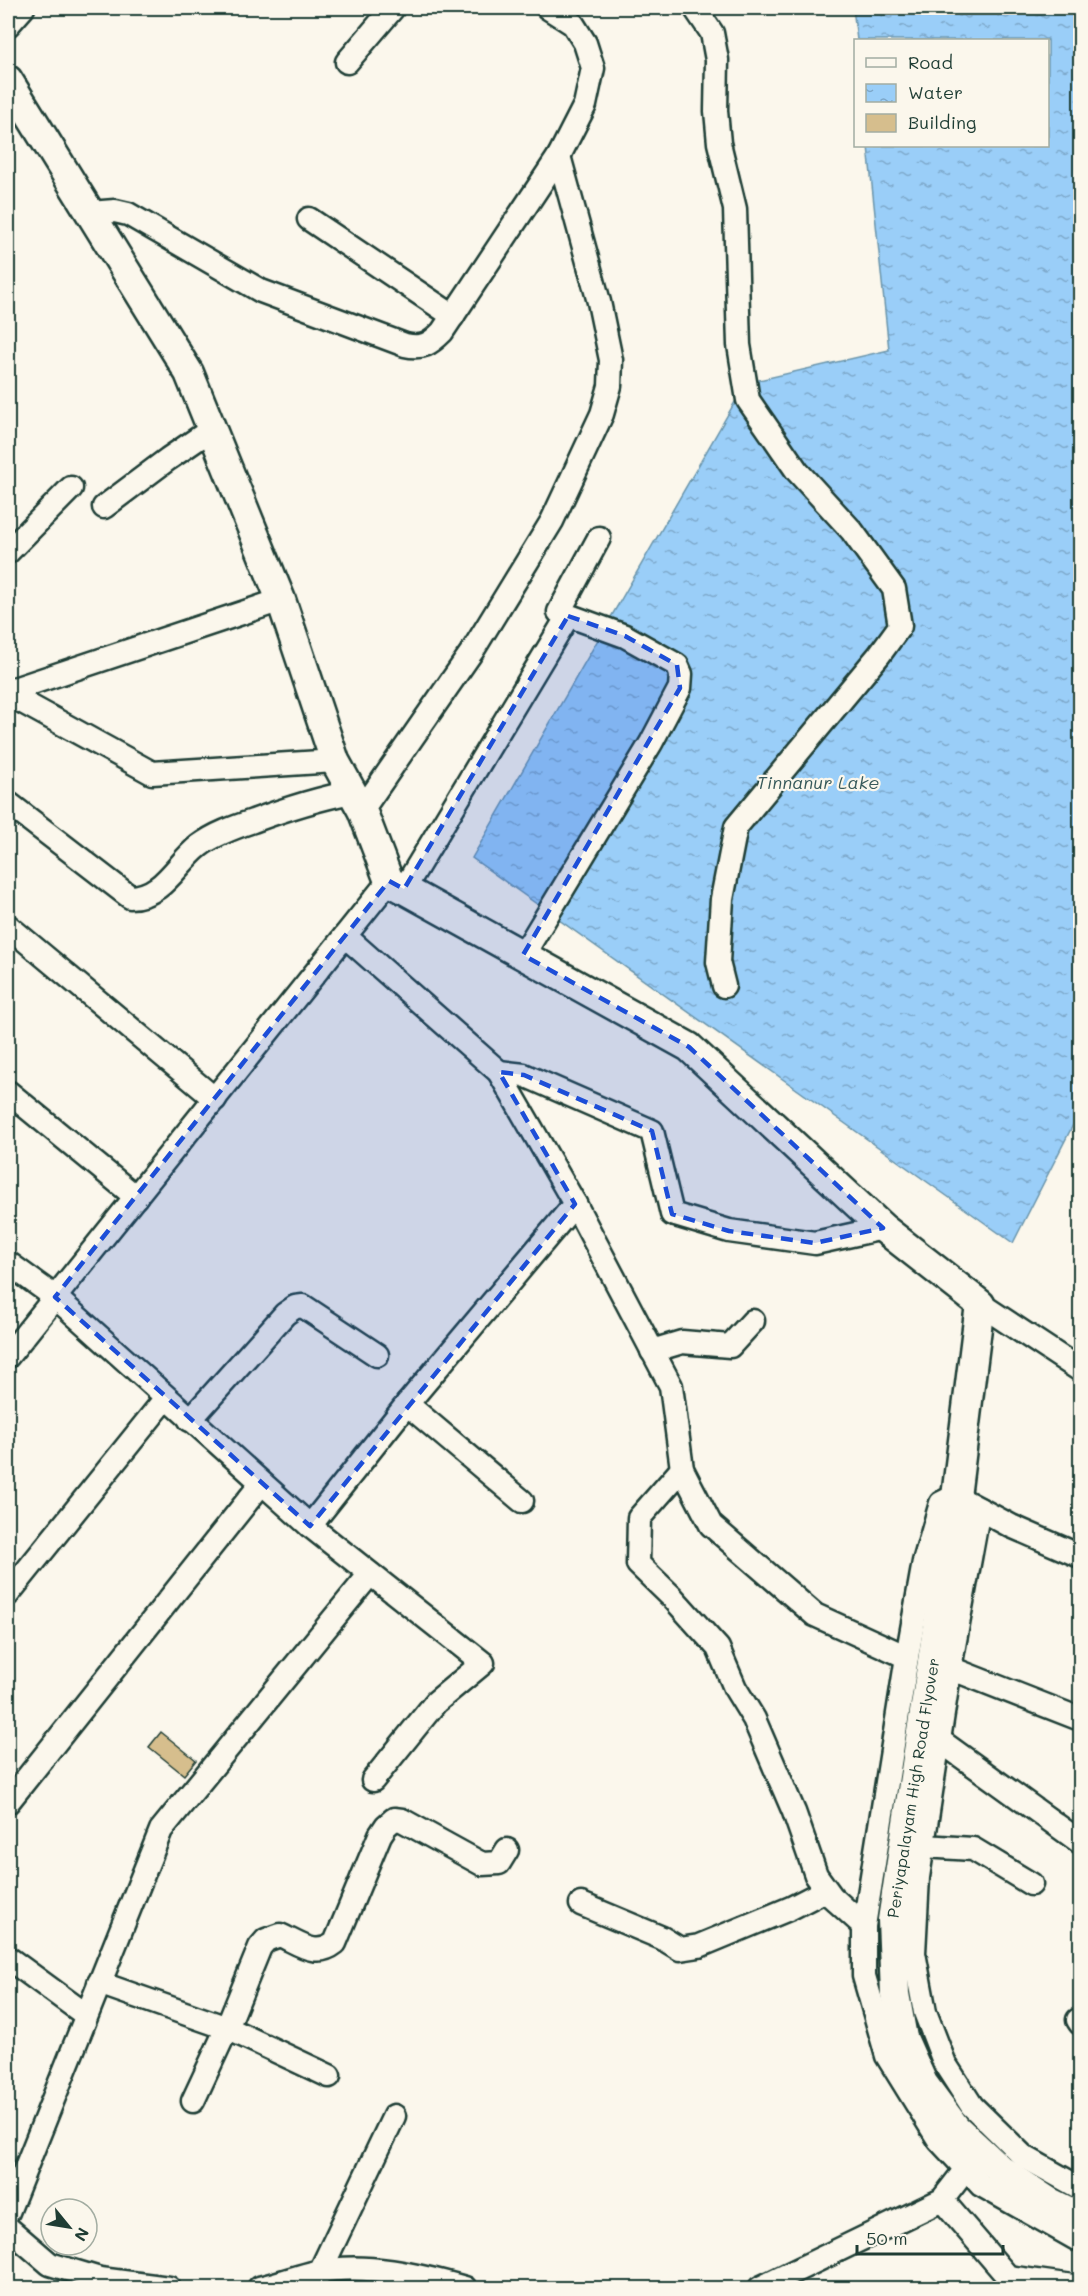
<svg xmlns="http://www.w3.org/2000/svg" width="1088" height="2296" viewBox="0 0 1088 2296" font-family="Mali,sans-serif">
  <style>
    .water { fill: url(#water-ripples); stroke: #6994aa; stroke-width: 1.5 }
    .building { fill: #d6be8d; stroke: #1f3d34; stroke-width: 1.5 }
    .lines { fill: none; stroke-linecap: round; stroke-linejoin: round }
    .minor-casing { stroke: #1f3d34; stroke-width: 27 }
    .major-casing { stroke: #1f3d34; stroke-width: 33 }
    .minor { stroke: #fbf7ec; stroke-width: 22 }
    .major { stroke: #fbf7ec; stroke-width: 28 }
    .marked { fill: #1d4ed8; fill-opacity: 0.2; stroke: #1d4ed8; stroke-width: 4.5; stroke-dasharray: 12 8; stroke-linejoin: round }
    .labels { text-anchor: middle; stroke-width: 4.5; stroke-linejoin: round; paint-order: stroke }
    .street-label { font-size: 16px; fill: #1f3d34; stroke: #fbf7ec }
    .water-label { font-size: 18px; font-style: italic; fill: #385a5b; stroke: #fbf7ec }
  </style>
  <defs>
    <pattern id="water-ripples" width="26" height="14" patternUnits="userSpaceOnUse" patternTransform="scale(1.5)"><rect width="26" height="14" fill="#9acef8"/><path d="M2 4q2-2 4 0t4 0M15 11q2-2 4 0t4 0" fill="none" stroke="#7da8ca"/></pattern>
  </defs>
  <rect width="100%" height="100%" fill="#fbf7ec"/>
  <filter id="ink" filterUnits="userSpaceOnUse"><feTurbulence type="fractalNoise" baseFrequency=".0167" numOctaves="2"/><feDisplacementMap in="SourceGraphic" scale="12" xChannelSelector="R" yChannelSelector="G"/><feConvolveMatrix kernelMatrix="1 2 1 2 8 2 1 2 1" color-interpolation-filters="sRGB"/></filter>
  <g filter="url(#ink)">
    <polygon class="water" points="853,8 1080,8 1080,1111 1013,1243 472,858 746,383 889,350 868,146 1048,146 1048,40 857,40"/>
    <polygon class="building" points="161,1732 196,1760 184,1775 149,1747"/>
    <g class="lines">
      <g class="minor-casing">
        <g id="minor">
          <polyline points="695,8 712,33 717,60 716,111 719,143 735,209 739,345 748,400 797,471 852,531 894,589 900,626 879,655 736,827 722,899 718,962 724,986"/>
          <polyline points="8,25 23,8"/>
          <polyline points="347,62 393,8"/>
          <path d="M90,213L115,211L128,214L261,291L405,345C423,349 430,344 442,332L559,156L585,105L593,68L585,43L573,24L548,8"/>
          <polyline points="309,219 453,316"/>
          <polyline points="104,507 168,459 212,429"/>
          <polyline points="8,552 71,488"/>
          <polyline points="8,691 281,600"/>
          <polyline points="8,694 152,773 335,761"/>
          <path d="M8,803L130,897C163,897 176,864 199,846C215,834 235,827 253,821C288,808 316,799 352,792"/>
          <polyline points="362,810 473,650 552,521 602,414 610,386 611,360 599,302 559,156"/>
          <polyline points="404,889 568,616"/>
          <polyline points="8,926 215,1099"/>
          <polyline points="345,936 499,1072 575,1204 671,1386 682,1469 711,1525 815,1615 907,1657"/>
          <polyline points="523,955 651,743 680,688 681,674 677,665 625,636 559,612 599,538"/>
          <polyline points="499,1072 524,1075 652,1131 672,1214 729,1231 815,1243 883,1228"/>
          <polyline points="8,1092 136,1197"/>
          <polyline points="8,1263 55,1297 310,1526 483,1663 436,1702 373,1780"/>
          <polyline points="980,1304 1080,1370"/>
          <polyline points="652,1351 682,1342 730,1346 753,1321"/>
          <polyline points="8,1356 389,881"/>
          <polyline points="407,1404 522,1501"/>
          <polyline points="190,1420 285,1314 295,1307 303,1306 377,1355"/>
          <polyline points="682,1469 639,1518 638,1564 673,1598 718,1648 735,1688 754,1719 794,1812 816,1875 832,1897 864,1926"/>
          <polyline points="979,1509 950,1668 918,1877 914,1953 925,2012 945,2064 972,2106 1023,2156 1080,2188"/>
          <polyline points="310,1526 407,1404 575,1204"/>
          <polyline points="1080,1556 1011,1526 955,1496 941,1503 924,1562 907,1657 864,1926 864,1976 887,2056 939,2140 981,2185 1080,2241"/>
          <polyline points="8,1594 166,1398"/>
          <polyline points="950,1668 1080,1719"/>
          <polyline points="939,1740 1080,1842"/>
          <polyline points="8,1802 261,1484"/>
          <polyline points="923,1846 973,1849 1031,1884"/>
          <polyline points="581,1904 662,1938 680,1949 699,1946 791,1908 826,1890"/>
          <polyline points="8,1958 86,2015"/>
          <path d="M99,1983L227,2028L260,1947L266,1940L280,1935C300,1944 316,1958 335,1943L380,1835L386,1826L394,1819L402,1820L482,1864L499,1863L507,1850"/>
          <polyline points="1078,2020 1080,2023"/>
          <polyline points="193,2101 227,2028 329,2076"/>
          <polyline points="942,2200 1008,2277 1080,2287"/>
          <polyline points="8,2212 161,1830 370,1574"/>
          <polyline points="8,2228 50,2264 100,2279 169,2288"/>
          <polyline points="315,2282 394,2116"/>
          <path d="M259,2288C278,2284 298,2276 317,2272C365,2262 419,2275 465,2288"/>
          <polyline points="760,2288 942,2200 966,2169"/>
        </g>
      </g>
      <g class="major-casing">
        <polyline id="major" points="8,80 189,373 281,600 335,761 362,810 389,881 689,1047 883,1228 980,1304 950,1545 892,1920 895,1994 903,2038 923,2083 956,2128 1001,2170 1048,2201 1080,2217"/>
      </g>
      <use href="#minor" class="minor"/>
      <use href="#major" class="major"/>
    </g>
  </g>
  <path class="marked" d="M568,616L625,636L677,665L680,688L523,955L689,1047L883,1228L815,1243L729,1231L672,1214L652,1131L524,1075L499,1072L575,1204L310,1526L55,1297L389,881L404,889Z"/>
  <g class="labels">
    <g class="street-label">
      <text transform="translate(913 1788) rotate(-81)" y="6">Periyapalayam High Road Flyover</text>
    </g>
    <g class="water-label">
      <text x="818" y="789">Tinnanur Lake</text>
    </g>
  </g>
  <rect width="1088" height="2296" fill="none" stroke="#fbf7ec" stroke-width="30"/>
  <rect x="15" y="15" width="1058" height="2266" fill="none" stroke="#1f3d34" stroke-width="2" filter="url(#ink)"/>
  <rect x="854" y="39" width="195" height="108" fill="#fbf7ec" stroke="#a3ada2" stroke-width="1.5"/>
  <rect x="866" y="58" width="30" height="9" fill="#fbf7ec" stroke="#a3ada2" stroke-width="1.5"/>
  <text x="908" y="69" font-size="18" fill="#1f3d34">Road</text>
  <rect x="866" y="84" width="30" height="18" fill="url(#water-ripples)" stroke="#a3ada2" stroke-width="1.5"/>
  <text x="908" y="99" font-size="18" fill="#1f3d34">Water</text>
  <rect x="866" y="114" width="30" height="18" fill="#d6be8d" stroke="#a3ada2" stroke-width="1.5"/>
  <text x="908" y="129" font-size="18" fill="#1f3d34">Building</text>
  <g transform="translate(69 2227) rotate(120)"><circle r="28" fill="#fbf7ec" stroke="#a3ada2" stroke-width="1.5"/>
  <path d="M0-4.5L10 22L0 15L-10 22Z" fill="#1f3d34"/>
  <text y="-9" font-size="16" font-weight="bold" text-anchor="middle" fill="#1f3d34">N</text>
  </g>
  <path d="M857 2245v9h146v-9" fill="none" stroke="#1f3d34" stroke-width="3"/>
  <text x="866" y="2245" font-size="18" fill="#1f3d34" stroke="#fbf7ec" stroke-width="4.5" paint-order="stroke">50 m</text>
</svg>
